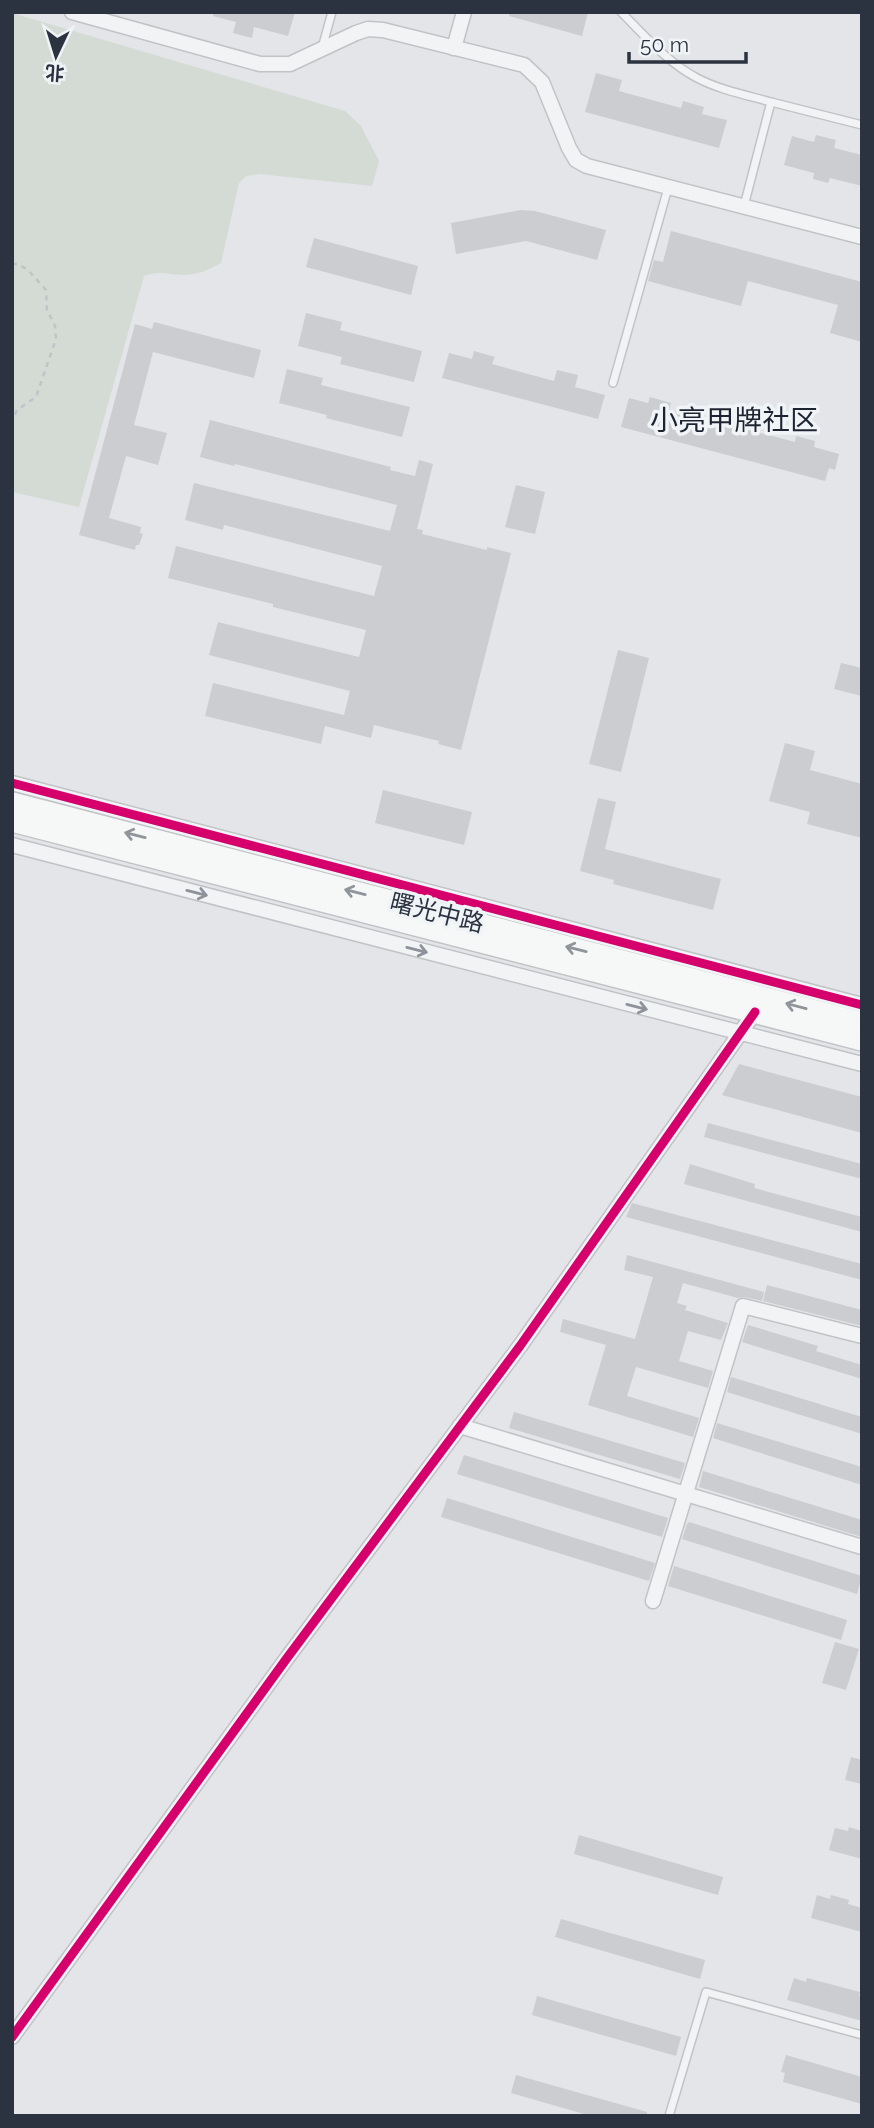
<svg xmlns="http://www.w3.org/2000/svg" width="874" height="2128" viewBox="0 0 874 2128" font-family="Raleway,'Noto Sans SC',sans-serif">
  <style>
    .green { fill: #d4dbd4 }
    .building { fill: #cbcdd0 }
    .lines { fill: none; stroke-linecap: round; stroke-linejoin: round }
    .service-casing { stroke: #c1c3c6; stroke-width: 10 }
    .minor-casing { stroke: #c1c3c6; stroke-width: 17 }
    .secondary-casing { stroke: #c1c3c6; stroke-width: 24 }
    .path { stroke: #c2c3c8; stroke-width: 2.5; stroke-dasharray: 5 5; stroke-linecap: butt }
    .service { stroke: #f2f3f5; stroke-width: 7 }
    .minor { stroke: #f2f3f5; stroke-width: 14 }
    .secondary { stroke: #f6f7f7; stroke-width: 21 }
    .cycleway-casing { stroke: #f1f4f7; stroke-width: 13 }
    .cycleway { stroke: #d6006c; stroke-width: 9 }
    .oneway { stroke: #90959c }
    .oneway2 { stroke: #8e939b }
    .labels { text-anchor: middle; stroke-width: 7; stroke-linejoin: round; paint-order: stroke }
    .street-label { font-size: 24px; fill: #2b3341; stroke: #f1f4f7 }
    .quarter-label { font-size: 28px; fill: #1d2431; stroke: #f1f4f7 }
  </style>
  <rect width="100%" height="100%" fill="#e3e5e8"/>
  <path class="green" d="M12,13L345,111L361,126L379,161L372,186L259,174L246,176L239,183L221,263C209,270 197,275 183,275C168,275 160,270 144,276L79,507L12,492Z"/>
  <g class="building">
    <polygon points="214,12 295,12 288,36 254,27 252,38 233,33 236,22 213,16"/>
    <polygon points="510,12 588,12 582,36 509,16"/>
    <polygon points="596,73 622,80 619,91 681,108 683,101 704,107 702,114 727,120 719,148 585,112"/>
    <polygon points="816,135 836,140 834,148 862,155 862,186 830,178 828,183 813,179 814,173 784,165 792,136 814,142"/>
    <polygon points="521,210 535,211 606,230 597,260 526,241 456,254 451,223"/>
    <polygon points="671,231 862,282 862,342 830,333 838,305 748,281 741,306 648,281 654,260 663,262"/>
    <polygon points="314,238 418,266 411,295 306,267"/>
    <polygon points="306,313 342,322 340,330 422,351 414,382 340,364 342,357 298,346"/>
    <polygon points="154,322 261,350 254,378 153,352 134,425 167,433 158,465 126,456 109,518 141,527 140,533 143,534 139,545 136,545 135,550 79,535 135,324 152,329"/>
    <polygon points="474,351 495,357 492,364 554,381 557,370 578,375 575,387 605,395 598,419 442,378 449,353 472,359"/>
    <polygon points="287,369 323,378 321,385 410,407 402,437 326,418 327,415 279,403"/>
    <polygon points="650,397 671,403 669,409 725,424 726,417 746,422 744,429 795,442 796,436 815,441 814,447 839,454 835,470 829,468 825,481 621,427 629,398 648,403"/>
    <polygon points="210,420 391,467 390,470 415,476 419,460 433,464 417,529 423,530 422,534 487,550 487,547 511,553 461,750 438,744 439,741 374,725 371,738 325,726 321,744 205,716 213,683 344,715 350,691 209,655 218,622 359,657 366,630 273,607 273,604 168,578 176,546 374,596 382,566 224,525 223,530 185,520 194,483 390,531 397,505 235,464 234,466 200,457"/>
    <polygon points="516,485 545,492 535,534 505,527"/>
    <polygon points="618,650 649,658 621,772 589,764"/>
    <polygon points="841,663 862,668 862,696 834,689"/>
    <polygon points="785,743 815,751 810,770 862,784 862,838 807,824 810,812 769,801"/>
    <polygon points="383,790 472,812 464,845 375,823"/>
    <polygon points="598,798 616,802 605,849 721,879 713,910 613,884 614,880 580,871"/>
    <polygon points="739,1064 862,1097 862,1133 722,1095"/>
    <polygon points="708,1123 862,1164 862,1179 704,1137"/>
    <polygon points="690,1164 755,1184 754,1188 862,1217 862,1232 684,1184"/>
    <polygon points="632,1203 862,1264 862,1280 626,1217"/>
    <polygon points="627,1255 764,1292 762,1301 745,1297 738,1298 683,1283 677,1303 687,1306 685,1310 728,1323 721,1340 688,1331 679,1361 713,1371 708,1388 636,1367 627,1396 699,1418 693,1437 588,1405 606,1345 560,1332 563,1319 635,1339 653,1277 624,1270"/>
    <polygon points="767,1285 862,1310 862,1326 763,1301"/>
    <polygon points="748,1325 818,1346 816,1351 862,1365 862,1379 742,1342"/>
    <polygon points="731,1377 862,1417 862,1434 727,1392"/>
    <polygon points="514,1412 685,1463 680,1479 509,1428"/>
    <polygon points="717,1423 862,1467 862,1485 713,1438"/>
    <polygon points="464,1455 668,1518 662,1537 457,1474"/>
    <polygon points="703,1471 862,1520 862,1537 699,1487"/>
    <polygon points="447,1498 655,1563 649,1581 441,1517"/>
    <polygon points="689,1522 862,1576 857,1594 682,1539 687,1524"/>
    <polygon points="674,1566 847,1620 841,1640 668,1586"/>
    <polygon points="835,1642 859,1649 846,1690 822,1683"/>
    <polygon points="851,1757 862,1760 862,1784 845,1780"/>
    <polygon points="849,1827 862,1831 862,1859 829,1850 835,1828 848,1831"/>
    <polygon points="579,1835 723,1877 718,1895 574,1854"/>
    <polygon points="817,1895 830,1899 831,1895 849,1900 848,1904 862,1908 862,1932 811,1918"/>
    <polygon points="561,1919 705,1960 700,1979 555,1937"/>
    <polygon points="794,1978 806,1982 807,1978 860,1992 859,1996 862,1997 862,2021 787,2000"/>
    <polygon points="537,1996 681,2037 676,2056 532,2015"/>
    <polygon points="786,2055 862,2077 862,2104 783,2082 785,2073 781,2072"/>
    <polygon points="516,2075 647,2112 647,2116 591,2116 511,2093"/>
  </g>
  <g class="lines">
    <g class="service-casing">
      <g id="service">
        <path d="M621,12C644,35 668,63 697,78C720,90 746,95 771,102L744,206"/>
        <polyline points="322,48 332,12"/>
        <polyline points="771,102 862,125"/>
        <polyline points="613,383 668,188"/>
        <polyline points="669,2116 706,1992 862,2035"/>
      </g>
    </g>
    <g class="minor-casing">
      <g id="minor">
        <polyline points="72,12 260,64 290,64 356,33 368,29 383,30 524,65 542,82 569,148 576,160 587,166 862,237"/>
        <polyline points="454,48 464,12"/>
        <polyline points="12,783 862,1005"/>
        <polyline points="12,845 862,1064"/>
        <polyline points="460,1426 862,1547"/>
        <polyline points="653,1601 743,1306 862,1336"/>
        <polyline points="12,2037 287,1658 520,1346 755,1012"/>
      </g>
    </g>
    <g class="secondary-casing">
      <g id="secondary">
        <polyline points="12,803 862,1023"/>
        <polyline points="12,821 862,1040"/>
      </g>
    </g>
    <polyline class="path" points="12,264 18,264 28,270 46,290 47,310 55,326 56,339 36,397 17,410 12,421"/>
    <use href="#service" class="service"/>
    <use href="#minor" class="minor"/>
    <use href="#secondary" class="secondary"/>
    <g class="cycleway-casing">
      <g id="cycleway">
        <polyline points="12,783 862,1005"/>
        <polyline points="12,2037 287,1658 520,1346 755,1012"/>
      </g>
    </g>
    <use href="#cycleway" class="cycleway"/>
  </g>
  <defs><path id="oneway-shaft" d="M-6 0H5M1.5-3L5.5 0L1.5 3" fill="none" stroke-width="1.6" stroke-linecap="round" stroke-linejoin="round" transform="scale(1.75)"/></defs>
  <g class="oneway">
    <use href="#oneway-shaft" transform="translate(135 835) rotate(-166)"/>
    <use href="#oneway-shaft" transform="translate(355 892) rotate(-166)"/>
    <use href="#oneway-shaft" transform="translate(576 949) rotate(-166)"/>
    <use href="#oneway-shaft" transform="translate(796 1006) rotate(-165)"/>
  </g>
  <g class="oneway2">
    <use href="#oneway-shaft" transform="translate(197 893) rotate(14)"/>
    <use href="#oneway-shaft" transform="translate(417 950) rotate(14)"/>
    <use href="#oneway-shaft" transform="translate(637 1007) rotate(14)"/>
  </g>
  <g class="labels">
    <g class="street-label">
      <text transform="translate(437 913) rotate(14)" y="8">曙光中路</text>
    </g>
    <g class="quarter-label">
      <text x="734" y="430">小亮甲牌社区</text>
    </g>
  </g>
  <rect width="874" height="2128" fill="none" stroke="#2b3341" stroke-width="28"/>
  <g transform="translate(56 56) rotate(184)" stroke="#f1f4f7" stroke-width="5" paint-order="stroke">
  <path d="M0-5L12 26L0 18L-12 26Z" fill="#2b3341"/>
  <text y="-10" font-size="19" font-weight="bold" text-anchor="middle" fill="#2b3341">北</text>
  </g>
  <path d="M629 52v10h117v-10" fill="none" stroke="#2b3341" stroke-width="3.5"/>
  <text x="640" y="52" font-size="21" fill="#2b3341" stroke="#f1f4f7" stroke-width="5" paint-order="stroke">50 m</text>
</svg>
